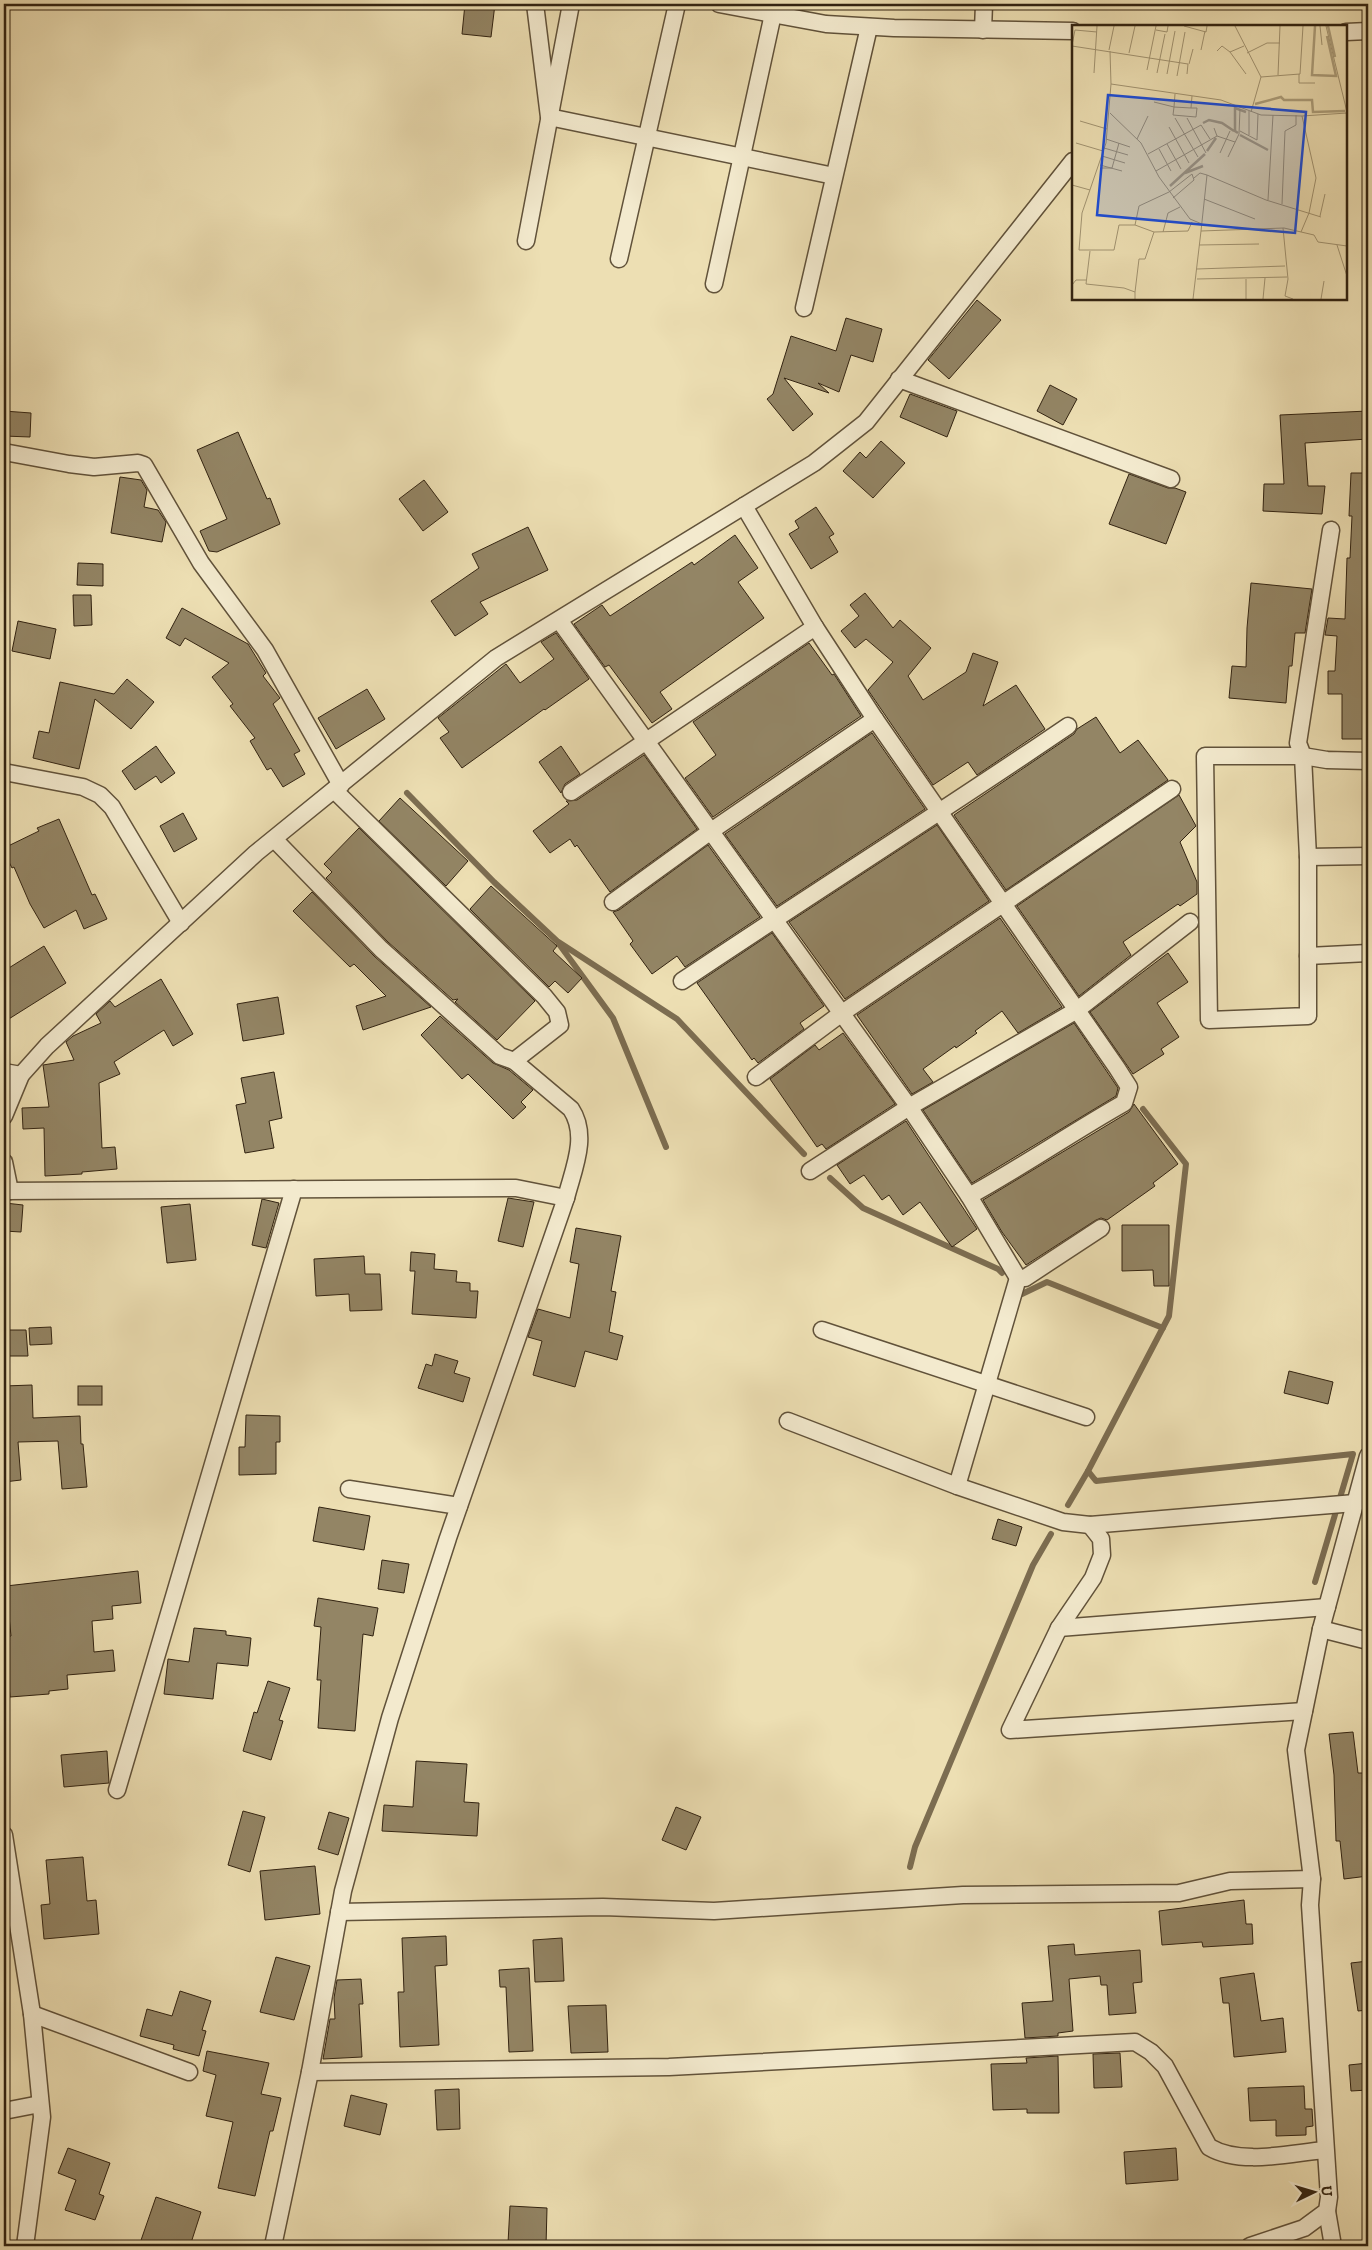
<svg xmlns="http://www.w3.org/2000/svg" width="1372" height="2250" viewBox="0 0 1372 2250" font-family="'IM FELL DW Pica',serif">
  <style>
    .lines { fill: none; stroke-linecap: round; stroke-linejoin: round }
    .stream { stroke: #7c6d51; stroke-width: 6 }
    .building { fill: #938565; stroke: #322311 }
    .street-casing { stroke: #61523a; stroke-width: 19 }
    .street { stroke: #f3eace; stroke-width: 16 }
    .inset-river { fill: none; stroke: #ad9f7c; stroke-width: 2.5 }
    .inset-road { fill: none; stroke: #a29472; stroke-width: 1 }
    .view { fill: #1d4ed8; fill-opacity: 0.15; stroke: #1d4ed8; stroke-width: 2.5 }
    .inset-edge { fill: none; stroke: #322311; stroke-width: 2.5 }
  </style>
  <rect width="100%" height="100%" fill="#eddfb3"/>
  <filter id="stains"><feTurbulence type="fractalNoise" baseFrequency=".004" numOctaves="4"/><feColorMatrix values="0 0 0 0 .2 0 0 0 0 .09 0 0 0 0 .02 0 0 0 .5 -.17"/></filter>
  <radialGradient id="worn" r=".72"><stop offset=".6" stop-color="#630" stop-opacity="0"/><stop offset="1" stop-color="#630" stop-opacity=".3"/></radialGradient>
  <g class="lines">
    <g class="stream">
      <polyline points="407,793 494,882 557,941 677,1019 804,1154"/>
      <polyline points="559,944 613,1018 666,1147"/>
      <polyline points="830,1178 863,1208 998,1269 1002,1273"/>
      <polyline points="1022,1294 1047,1282 1163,1328"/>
      <polyline points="1088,1471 1169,1316 1186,1164 1143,1109"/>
      <polyline points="1068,1505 1088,1471 1096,1481 1353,1454 1315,1582"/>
      <polyline points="910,1867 915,1847 1033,1565 1051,1534"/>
    </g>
  </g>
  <g class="building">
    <polygon points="465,4 495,4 491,37 462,34"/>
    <polygon points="977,300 1001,320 949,379 928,360"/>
    <polygon points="846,318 882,329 873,362 851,355 839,392 818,383 829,393 784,378 813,414 793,431 767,399 773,394 791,336 836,351"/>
    <polygon points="1050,385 1077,399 1063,425 1037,411"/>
    <polygon points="910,394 957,411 947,437 900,417"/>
    <polygon points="4,411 31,413 30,437 4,436"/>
    <polygon points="1368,411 1368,439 1305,443 1308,486 1325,486 1322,514 1263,511 1264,484 1284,484 1280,415"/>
    <polygon points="238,432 267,499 270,498 280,524 217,552 209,551 200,531 227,519 197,450"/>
    <polygon points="881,441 905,463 873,498 843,471 860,452 866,458"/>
    <polygon points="1351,473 1368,473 1368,739 1342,739 1342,694 1328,694 1328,671 1335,671 1337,636 1325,635 1328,618 1345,619 1347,558 1350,558 1352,516 1349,516"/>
    <polygon points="1129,474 1168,488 1175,488 1186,492 1166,544 1109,524"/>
    <polygon points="120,477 141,480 147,490 144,507 158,510 166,522 162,542 111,533"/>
    <polygon points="424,480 448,512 423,531 399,499"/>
    <polygon points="816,507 834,534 829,537 838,552 811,569 789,534 799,528 795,521"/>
    <polygon points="528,527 548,570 480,602 488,614 455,636 431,601 479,568 472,554"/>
    <polygon points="735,535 758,568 738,582 764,618 660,692 672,709 652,723 609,665 605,667 574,624 602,605 610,616 692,562 694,565"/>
    <polygon points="78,563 103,564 103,586 77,585"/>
    <polygon points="1251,583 1312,589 1305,633 1295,633 1292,666 1289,666 1286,703 1229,698 1232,666 1246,667 1247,628"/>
    <polygon points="865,593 893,628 900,620 931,648 908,676 923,700 966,672 973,653 998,662 983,706 1016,685 1045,729 977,775 968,762 933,785 868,690 893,662 866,639 855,648 841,631 859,616 850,605"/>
    <polygon points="73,595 91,595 92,625 74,626"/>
    <polygon points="182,608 248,644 266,673 263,676 280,698 273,704 300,751 294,754 305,774 283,787 271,768 267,770 250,741 255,738 230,706 233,704 212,677 229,663 185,638 180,646 166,638"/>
    <polygon points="18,621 56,629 50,659 12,651"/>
    <polygon points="556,633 589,679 545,710 544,709 462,768 440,738 449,732 438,718 506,664 520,683 554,659 541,642"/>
    <polygon points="809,643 832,675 834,674 861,716 713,817 685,778 716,755 693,722"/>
    <polygon points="127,679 154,702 131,729 95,699 79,769 33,758 39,731 49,733 60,682 114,694"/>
    <polygon points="367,689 385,719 336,749 318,718"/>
    <polygon points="1096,717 1120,753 1138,740 1168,780 1006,890 954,815 1074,734 1077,729"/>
    <polygon points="872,733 925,809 777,906 725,834"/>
    <polygon points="156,746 175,773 161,783 156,776 135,790 122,771"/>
    <polygon points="561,746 580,774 565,784 561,793 539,762"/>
    <polygon points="644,755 697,829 610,892 577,845 575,847 570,839 550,853 533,831 569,804 566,801 577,800"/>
    <polygon points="1179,795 1196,826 1180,842 1197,882 1197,894 1180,906 1178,904 1123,942 1131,955 1079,996 1017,906"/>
    <polygon points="400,798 468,861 446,886 379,821"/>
    <polygon points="183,813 197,839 174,852 160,826"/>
    <polygon points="59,819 92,895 95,894 107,919 84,929 76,910 44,928 30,904 14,867 12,868 4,852 4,848 39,831 37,828"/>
    <polygon points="937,825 989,901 845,999 789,922"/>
    <polygon points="359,828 535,1001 497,1040 455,1002 458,999 453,1000 388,942 326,878 332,872 324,864"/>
    <polygon points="708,845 760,917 685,967 677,956 652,974 630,944 633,941 613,912 619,910"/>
    <polygon points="491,886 557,946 553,951 582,978 568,993 555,981 549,987 470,909"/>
    <polygon points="312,892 374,956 431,1007 363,1030 356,1006 386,996 354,964 350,967 293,911"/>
    <polygon points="1000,918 1062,1007 1018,1033 1002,1011 975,1031 977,1033 956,1048 955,1046 923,1069 933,1082 912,1094 857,1015"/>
    <polygon points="772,933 824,1006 800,1023 804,1029 758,1063 754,1058 752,1060 697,983"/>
    <polygon points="44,946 66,983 4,1022 4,971"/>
    <polygon points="1168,953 1188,982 1157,1003 1179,1037 1161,1049 1164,1054 1133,1074 1090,1012"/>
    <polygon points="161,979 193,1034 173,1046 164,1030 114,1062 120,1074 99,1083 102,1148 115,1147 117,1169 82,1172 82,1174 45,1176 44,1128 23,1129 22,1108 49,1107 43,1065 74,1060 66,1042 73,1036 101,1023 96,1014 110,1001 115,1007"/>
    <polygon points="278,997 284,1034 243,1041 237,1004"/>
    <polygon points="440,1016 493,1063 509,1070 533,1090 521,1102 526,1107 513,1119 468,1074 462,1079 421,1035"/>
    <polygon points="1074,1023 1118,1088 1116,1096 972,1183 923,1110"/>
    <polygon points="843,1033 895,1104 826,1149 822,1144 817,1147 770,1079 815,1045 819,1050"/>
    <polygon points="274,1072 282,1118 269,1121 274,1148 245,1153 236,1105 246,1103 241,1078"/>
    <polygon points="1134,1104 1178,1164 1153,1183 1155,1186 1107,1220 1101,1218 1096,1220 1026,1265 1002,1232 983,1200 1129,1112"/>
    <polygon points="906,1121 977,1229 952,1247 920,1202 903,1215 889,1195 882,1200 864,1175 850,1184 837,1165"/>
    <polygon points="508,1198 534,1202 523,1247 498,1241"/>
    <polygon points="262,1199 279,1203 266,1248 252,1245"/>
    <polygon points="5,1203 23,1205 21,1232 4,1231"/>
    <polygon points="190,1204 196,1260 167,1263 161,1207"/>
    <polygon points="1122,1225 1169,1225 1169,1286 1154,1286 1153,1270 1122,1271"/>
    <polygon points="576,1228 621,1236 611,1291 616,1292 609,1332 623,1336 617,1360 585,1351 575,1387 533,1375 542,1341 528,1337 538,1309 570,1318 579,1264 570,1262"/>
    <polygon points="411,1252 435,1254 434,1269 457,1271 456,1282 470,1283 470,1291 478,1291 476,1318 412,1314 415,1271 410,1271"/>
    <polygon points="364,1256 365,1274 380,1274 382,1310 350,1311 349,1294 316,1296 314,1259"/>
    <polygon points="51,1327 52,1344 30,1345 29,1328"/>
    <polygon points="4,1330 26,1330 28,1356 4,1356"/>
    <polygon points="435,1354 458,1361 454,1373 470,1378 463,1402 418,1388 426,1364 432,1366"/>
    <polygon points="1289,1371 1333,1382 1328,1404 1284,1393"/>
    <polygon points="32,1385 33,1418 80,1416 81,1444 83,1444 87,1487 62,1489 58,1441 18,1442 21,1480 4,1482 4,1386"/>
    <rect x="78" y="1386" width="24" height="19"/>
    <polygon points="246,1415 280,1416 280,1442 276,1442 276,1474 239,1475 239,1447 245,1447"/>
    <polygon points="319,1507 370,1516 364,1550 313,1541"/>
    <polygon points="998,1519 1022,1527 1016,1546 992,1539"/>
    <polygon points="382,1560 409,1564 404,1593 378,1589"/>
    <polygon points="138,1571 141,1603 112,1606 113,1619 92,1621 94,1652 113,1650 115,1671 67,1675 68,1689 49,1691 49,1694 10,1697 5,1637 11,1636 6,1586"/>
    <polygon points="318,1598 378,1608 373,1636 363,1634 355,1731 318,1728 321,1680 317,1680 321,1627 314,1626"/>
    <polygon points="194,1628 226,1631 226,1635 251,1638 248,1666 217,1663 213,1699 164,1694 168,1659 189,1662"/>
    <polygon points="268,1681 290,1688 279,1720 283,1721 271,1760 243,1751 254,1712 257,1713"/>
    <polygon points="1353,1732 1358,1773 1366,1773 1368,1876 1344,1879 1340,1841 1336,1841 1334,1775 1329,1734"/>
    <polygon points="107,1751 109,1783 64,1787 61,1755"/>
    <polygon points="416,1761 467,1764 464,1802 479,1803 477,1836 382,1831 384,1805 413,1807"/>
    <polygon points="676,1807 701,1817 686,1850 662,1840"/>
    <polygon points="243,1811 265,1817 250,1872 228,1865"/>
    <polygon points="329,1812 349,1818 338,1855 318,1849"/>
    <polygon points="83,1857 87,1901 96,1900 99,1934 44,1939 41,1905 50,1904 46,1860"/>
    <polygon points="315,1866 320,1914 265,1920 260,1871"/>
    <polygon points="1244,1900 1246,1924 1252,1924 1253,1944 1203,1947 1202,1942 1162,1945 1159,1911"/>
    <polygon points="446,1936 447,1965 435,1966 439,2045 400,2047 398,1992 404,1992 402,1938"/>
    <polygon points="562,1938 564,1981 535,1982 533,1940"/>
    <polygon points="1074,1944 1075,1955 1140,1950 1142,1982 1133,1983 1136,2013 1109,2015 1107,1985 1101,1985 1100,1976 1069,1979 1073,2031 1058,2033 1058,2036 1025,2038 1022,2003 1053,2001 1048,1946"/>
    <polygon points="276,1957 310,1966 294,2020 260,2012"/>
    <polygon points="1368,1961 1368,2010 1358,2011 1351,1963"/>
    <polygon points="529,1968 533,2051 509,2052 506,1987 500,1987 499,1970"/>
    <polygon points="1254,1973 1261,2021 1283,2018 1286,2052 1234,2057 1229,2003 1223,2003 1220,1978"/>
    <polygon points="361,1979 363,2004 359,2004 362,2057 323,2059 330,2019 335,2019 334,1998 337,1980"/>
    <polygon points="180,1991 211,2001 202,2030 206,2031 199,2056 173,2049 174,2045 140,2036 147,2009 172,2016"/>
    <polygon points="606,2005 608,2052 571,2053 568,2006"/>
    <polygon points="207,2051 269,2063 261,2094 281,2098 273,2131 270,2131 255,2196 218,2188 233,2122 206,2116 216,2075 203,2071"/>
    <polygon points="1120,2053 1122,2087 1094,2088 1093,2054"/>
    <polygon points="1058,2056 1059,2113 1027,2113 1027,2109 993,2110 991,2064 1027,2063 1026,2058"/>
    <polygon points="1368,2063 1368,2090 1351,2091 1349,2065"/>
    <polygon points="1304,2086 1305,2109 1312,2109 1313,2126 1306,2127 1306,2135 1276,2136 1276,2120 1250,2121 1248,2088"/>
    <polygon points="459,2089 460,2129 437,2130 435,2090"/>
    <polygon points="351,2095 387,2104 380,2135 344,2126"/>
    <polygon points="68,2148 110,2163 99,2194 104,2196 95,2220 65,2210 76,2180 58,2173"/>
    <polygon points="1176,2148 1178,2180 1126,2184 1124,2152"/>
    <polygon points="156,2197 201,2212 190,2246 139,2246"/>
    <polygon points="510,2206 547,2208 546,2246 508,2243"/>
  </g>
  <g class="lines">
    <g class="street-casing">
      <g id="street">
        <polyline points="535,4 549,117 834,176"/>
        <polyline points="719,4 826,24 894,28 1073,31"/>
        <polyline points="983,30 984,4"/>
        <polyline points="1346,32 1368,31"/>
        <polyline points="526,241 571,4"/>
        <polyline points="619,259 677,4"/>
        <polyline points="714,284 773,14"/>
        <polyline points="804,308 869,27"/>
        <polyline points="899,379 1171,479"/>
        <polyline points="4,452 69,464 94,467 138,463 144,465 201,563 265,650 341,785"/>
        <path d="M744,506L815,627L875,719L1117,1068L1129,1087L1124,1103C1071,1133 1022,1167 969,1196"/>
        <polyline points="1331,530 1298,743 1303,756 1327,760 1368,761"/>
        <polyline points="559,620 909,1107 969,1196 1018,1278 1025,1278 1101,1228"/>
        <polygon points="1205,756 1303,756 1308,857 1308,1016 1209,1020"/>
        <polyline points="4,772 83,787 100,795 112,807 181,923"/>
        <polyline points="571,792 815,627"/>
        <polyline points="274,839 381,949 500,1056 514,1061 560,1025 557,1012 544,996 334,790"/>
        <polyline points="1308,857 1368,856"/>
        <polyline points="613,902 711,831 875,719"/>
        <polyline points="1308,956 1368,953"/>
        <path d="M682,981C810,895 940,813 1068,726"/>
        <path d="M514,1061L571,1109C589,1136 573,1170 566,1198"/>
        <polyline points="4,1072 21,1075"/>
        <polyline points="756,1077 842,1013 1172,789"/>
        <polyline points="4,1116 21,1075 47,1046 256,853 496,658 814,463 866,422 1073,161"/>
        <polyline points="4,1162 10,1191"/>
        <polyline points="810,1171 909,1107 1077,1010 1190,922"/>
        <polyline points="4,1191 516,1188 566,1198 448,1538 390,1718 343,1891 310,2072 273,2246"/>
        <polyline points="822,1330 1086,1417"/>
        <polyline points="788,1421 957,1486 1063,1522 1090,1525 1355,1503"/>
        <polyline points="957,1486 1018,1278"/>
        <polyline points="349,1489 459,1506"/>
        <polyline points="1090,1525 1101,1539 1102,1555 1093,1578 1059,1628 1010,1730 1304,1711"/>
        <polyline points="1059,1628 1327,1607"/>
        <polyline points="1321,1629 1368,1641"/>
        <polyline points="117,1790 294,1189"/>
        <polyline points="4,1835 32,2014 42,2117 25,2246"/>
        <polyline points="339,1912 603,1907 714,1911 963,1895 1179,1893 1230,1881 1312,1879"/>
        <polyline points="32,2014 189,2072"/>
        <path d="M310,2072L669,2067L1135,2042L1151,2052L1165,2066L1209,2147C1241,2166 1290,2153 1325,2150"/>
        <polyline points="4,2111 40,2104"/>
        <polyline points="1327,2211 1333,2246"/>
        <polyline points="1250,2246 1304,2228 1327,2211 1329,2197 1310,1905 1312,1879 1296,1750 1321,1629 1368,1456"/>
      </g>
    </g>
    <use href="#street" class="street"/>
  </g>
  <g transform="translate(1072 25)">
    <rect width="275" height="275" fill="#eddfb3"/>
    <path class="inset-river" d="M243,1L240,50L264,51L255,11M256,1L263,32M183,79L209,72L212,75H240L241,87L273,86M131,98L137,95L150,98L162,106M166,108L163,106V83L174,87M168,110L196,125M135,126L144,113M113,148L131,141M98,161L133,129"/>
    <path class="inset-road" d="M112,1L134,7L135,1M163,1L189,52L179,87M248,1L250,20M254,1L275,87M84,5L95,7L96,1M0,20L3,5L25,7M0,21L116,39L115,49M172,21L158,27L174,49M37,25L42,1M129,25L133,6M38,26L39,59L34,118L10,188L7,225H42L47,200H63L82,207L116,206L120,197M145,26L150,21L158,27M57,28L63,1M175,28L195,18H208M117,39L121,24M75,45L84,1M22,48L25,1M85,48L93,9M95,49L103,6M227,49V58H243M206,50L208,1M105,51L113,7M189,52L228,49L231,1M39,59L149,75L189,90L230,91L244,153L237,188L229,207M82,77L102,82L103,69M119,83L102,82L101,90L124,92L125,83H119L120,71M38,88L69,118L87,152L118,194L130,199M230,91L275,88M103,93L126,132M115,93L134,128M8,96L35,104M97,102L117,138M168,106L185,115L186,89M177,110V86M145,111L163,117M34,114L58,122M65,114L76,91M4,118L31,126M95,119L109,144M32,123L56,130M87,124L99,146M148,128L158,106M76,129L129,100L138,114M30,131L53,138M156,132L167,109L168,84M28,140L50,146M29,143H40L47,118M84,146L145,111L142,103M122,153L128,148L135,150M0,160L18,165M97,167L120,149L122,155L101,173M132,174L183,194M196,175L201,90M210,179L213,106L224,100V90M248,191L253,169M249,192L194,175L135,150L129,206L212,203L242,210L246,217L275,221M63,200L67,181L97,167M211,203L216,254L213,271L221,274M91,207L96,188L108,182M127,220L187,219M265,220L275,251M18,226L14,259L52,263L63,267V274M125,244L213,241M125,254L215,252M174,254V274M0,260L4,255H14M63,267L67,234H73L82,207M121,274L129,206M191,274L193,253M249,274L252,256"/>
    <path class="view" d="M36,70L234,87L223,208L25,190Z"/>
    <rect width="275" height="275" class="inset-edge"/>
  </g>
  <rect width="1372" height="2250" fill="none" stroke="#eddfb3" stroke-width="20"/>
  <rect x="5" y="5" width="1362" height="2240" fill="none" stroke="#322311" stroke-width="2.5"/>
  <rect x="10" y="10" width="1352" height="2230" fill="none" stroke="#322311"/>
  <g transform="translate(1314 2192) rotate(85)" stroke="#f3eace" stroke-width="4" paint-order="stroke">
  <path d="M0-4L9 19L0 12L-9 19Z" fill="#322311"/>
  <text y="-8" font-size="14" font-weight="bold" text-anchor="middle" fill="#322311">U</text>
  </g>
  <rect width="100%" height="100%" filter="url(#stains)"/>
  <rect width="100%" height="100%" fill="url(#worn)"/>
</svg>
